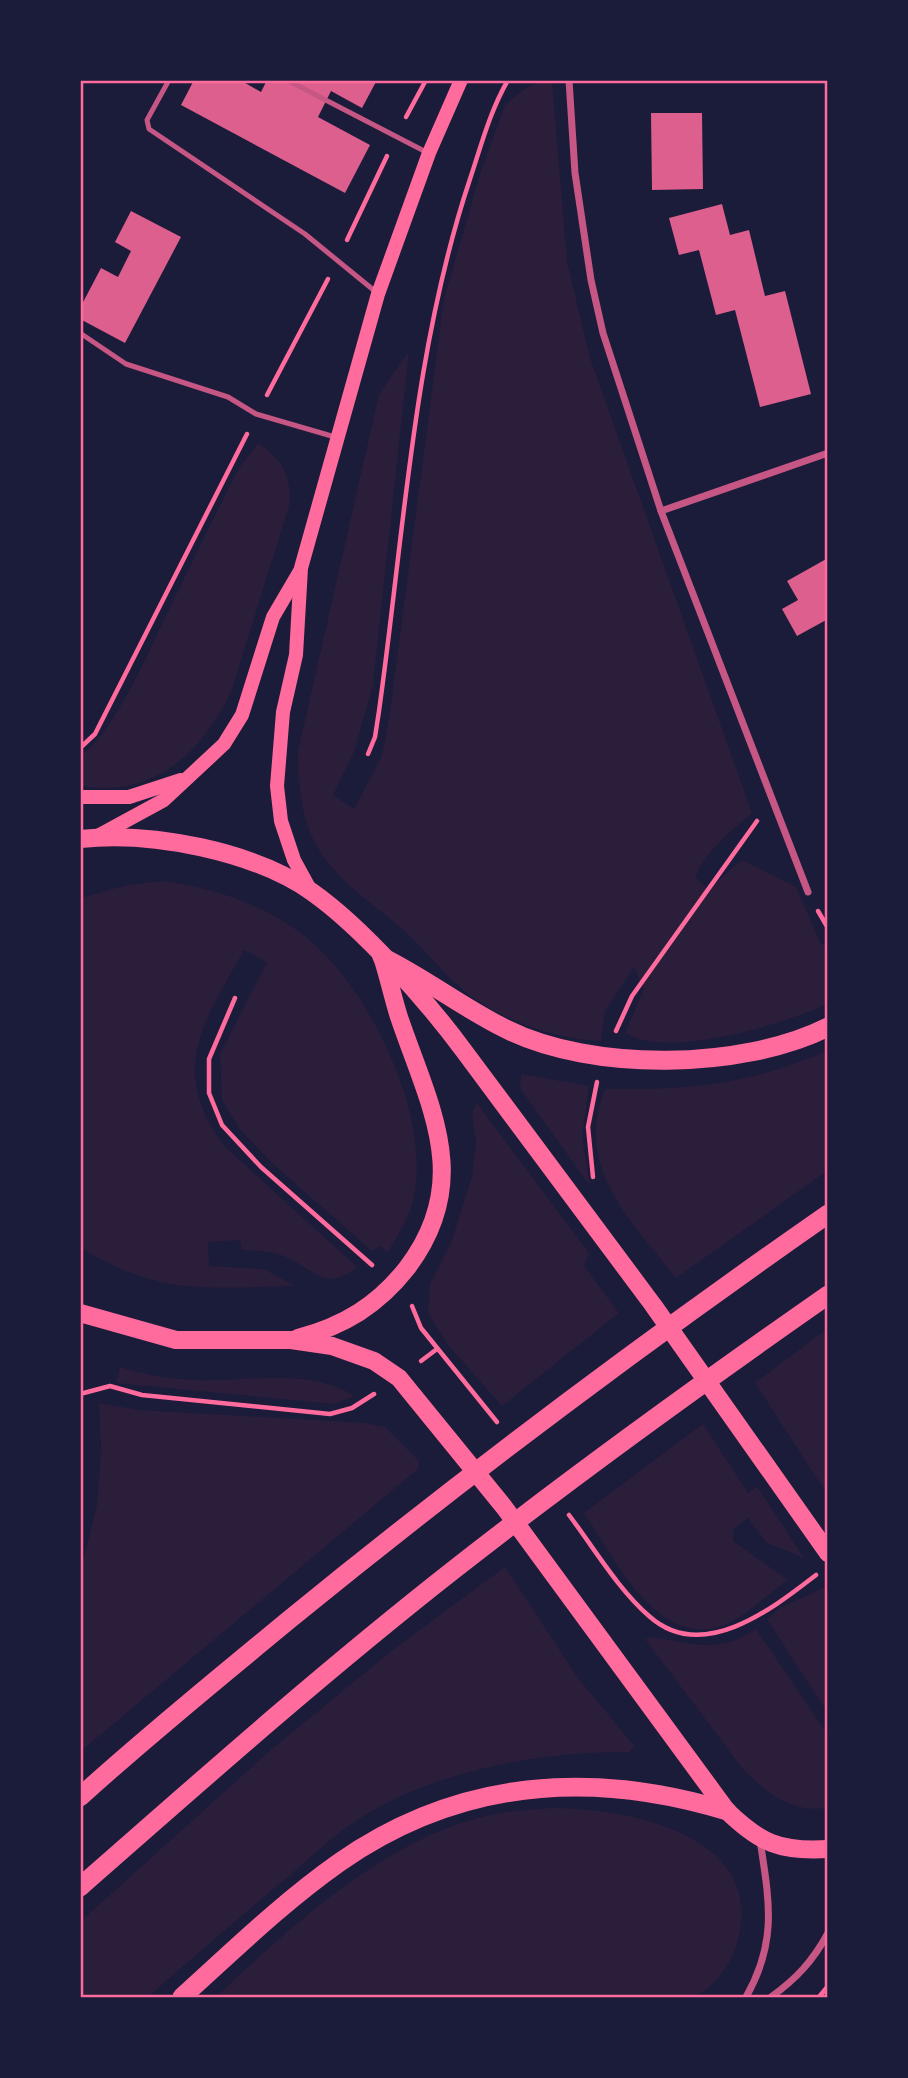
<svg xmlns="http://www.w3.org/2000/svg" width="908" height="2078" viewBox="0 0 908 2078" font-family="'Noto Sans',sans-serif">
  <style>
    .green { fill: #2a1e3b }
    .building { fill: #dd5f8e }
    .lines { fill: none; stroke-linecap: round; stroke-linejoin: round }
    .path { stroke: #ff6b9d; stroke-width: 4.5 }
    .service { stroke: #c65784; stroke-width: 5 }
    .minor { stroke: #c65784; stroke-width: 7 }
    .secondary { stroke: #ff6b9d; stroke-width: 14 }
    .primary { stroke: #ff6b9d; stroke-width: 18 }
    .trunk { stroke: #ff6b9d; stroke-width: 19 }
    .neatline { fill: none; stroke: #ff6b9d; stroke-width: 2.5 }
  </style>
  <rect width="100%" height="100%" fill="#1b1b3a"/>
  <g class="green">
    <path d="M546,81H552L567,261L590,358L752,813C730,832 707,850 695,877L708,889L742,860L796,887L821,944L827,945V1004C784,1024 667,1060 625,1033L644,989L634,967L605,1011L601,1041C556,1040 498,1019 463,990C440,970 422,946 399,926C369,901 330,875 313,839C300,811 298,782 298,751L379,394L409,351L373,685L354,752L333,795L354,809L382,756L389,719L444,299L481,171L505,105L527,87Z"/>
    <path d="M258,443C281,458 291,475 290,503L231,692C202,753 154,798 81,786V755C115,733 153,642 172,603C194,558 216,513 239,468Z"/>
    <path d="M164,881C216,889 265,904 307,938C370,989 433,1118 413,1201C408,1220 398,1236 387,1253L380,1246L372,1251L273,1164L239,1128L222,1100L220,1054L267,962L244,950C204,1023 168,1067 223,1145L357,1267C323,1294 314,1267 281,1255C269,1251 254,1251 242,1250L240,1240L208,1242L209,1266L264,1269L295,1286C208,1288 159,1296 81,1248V898L127,885Z"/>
    <path d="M827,1051V1171L676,1278C632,1222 573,1167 605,1089C691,1090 747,1085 827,1051Z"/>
    <polygon points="521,1074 589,1086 582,1137 590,1186 520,1088"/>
    <polygon points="477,1103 589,1253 584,1266 619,1313 502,1406 448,1345 428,1313 430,1284 452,1240 472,1176 476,1143 472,1112"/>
    <polygon points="827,1329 827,1494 755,1383"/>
    <path d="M120,1367C145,1375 170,1379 195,1380C249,1382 306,1367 355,1396L334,1404L116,1383Z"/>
    <polygon points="99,1403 139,1410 366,1423 385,1427 419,1461 418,1469 81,1751 81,1571 97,1504 101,1449"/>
    <path d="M703,1424L748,1493L757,1486L804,1558L767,1543L748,1518L733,1529V1541L788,1580C765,1596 738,1625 710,1629C651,1637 612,1554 584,1513Z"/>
    <path d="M505,1567L578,1678L635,1747L629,1752C539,1751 425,1772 350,1825C329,1840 309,1859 289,1876C241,1916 194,1956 148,1997H81V1921L273,1748L394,1649Z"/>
    <polygon points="827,1586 828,1586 827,1712 767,1619 780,1608"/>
    <path d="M756,1629L825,1731L827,1729V1808C790,1813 767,1793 742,1768L645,1639L653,1637C694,1644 719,1654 756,1629Z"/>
    <path d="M550,1808C625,1808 766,1833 738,1940C732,1963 716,1986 694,1997H216C294,1924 393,1830 503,1813C518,1810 535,1810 550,1808Z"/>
  </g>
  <g class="building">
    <polygon points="194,80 240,80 261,92 267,80 377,80 362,108 331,91 318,117 370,145 345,193 181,105"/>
    <polygon points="651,113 702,113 703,189 652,190"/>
    <polygon points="722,204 730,235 749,230 765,296 785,291 811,394 760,407 735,310 716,315 699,250 679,255 669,218"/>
    <polygon points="131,211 181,237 125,343 80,319 80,308 101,268 118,277 131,251 115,242"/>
    <polygon points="828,558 828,619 797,636 782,609 798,600 787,581"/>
  </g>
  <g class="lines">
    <g class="path">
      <polyline points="406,117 426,80"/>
      <polyline points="347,240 387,156"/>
      <polyline points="267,395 328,279"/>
      <polyline points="80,748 95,734 247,434"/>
      <path d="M368,754L375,737L379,711C404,534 413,350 470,179C481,146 490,111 508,80"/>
      <polyline points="818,911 828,928"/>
      <polyline points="235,998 209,1059 209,1093 222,1125 261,1167 372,1265"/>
      <polyline points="616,1031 632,996 757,821"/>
      <polyline points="593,1177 588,1127 597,1082"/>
      <polyline points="412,1306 421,1328 497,1422"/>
      <polyline points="421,1361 437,1349"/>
      <polyline points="80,1394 110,1386 142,1395 330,1414 352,1408 374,1394"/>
      <path d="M569,1515C594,1548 618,1589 649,1616C702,1664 772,1609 816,1575"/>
      <polyline points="819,1997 828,1986"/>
    </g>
    <g class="service">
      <polyline points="169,80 147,120 149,129 305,234 376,292"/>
      <polyline points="287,80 428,153"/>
      <polyline points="80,333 126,364 228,397 256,414 335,437"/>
    </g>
    <g class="minor">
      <polyline points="569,80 575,173 591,280 603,333 661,511 808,892"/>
      <polyline points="661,511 828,453"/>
      <path d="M746,1997C778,1941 769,1900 760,1840"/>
      <path d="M771,1997C796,1979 813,1961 828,1933"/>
    </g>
    <g class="secondary">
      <polyline points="80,797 129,797 181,780"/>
      <polyline points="96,837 164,800 224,744 242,715 273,617 300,571"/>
      <polyline points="311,891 294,860 281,821 277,786 283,712 296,655 301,568 378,294 429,153 461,80"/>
    </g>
    <g class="primary">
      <path d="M80,839C151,831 253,851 312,892C363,928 427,1001 464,1051L653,1305L828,1553"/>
      <path d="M80,1313L176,1340H291L332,1346L374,1361L399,1378L504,1507L727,1811C760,1843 780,1852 828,1849"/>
      <path d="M298,1338C344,1326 378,1305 407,1268C474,1180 429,1106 399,1017C393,998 389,979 383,960"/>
    </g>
    <g class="trunk">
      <path d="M382,957C425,978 463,1008 506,1029C592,1072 742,1070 828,1027"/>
      <path d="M80,1797C148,1735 220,1677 290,1619C464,1477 643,1343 828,1214"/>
      <path d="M80,1887C204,1778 327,1669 456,1568C577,1473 702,1383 828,1295"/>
      <path d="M182,1997C233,1951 283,1902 340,1862C459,1779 592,1770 727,1811"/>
    </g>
  </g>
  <rect width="908" height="2078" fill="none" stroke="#1b1b3a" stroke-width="164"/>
  <rect x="82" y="82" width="744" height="1914" class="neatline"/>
</svg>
